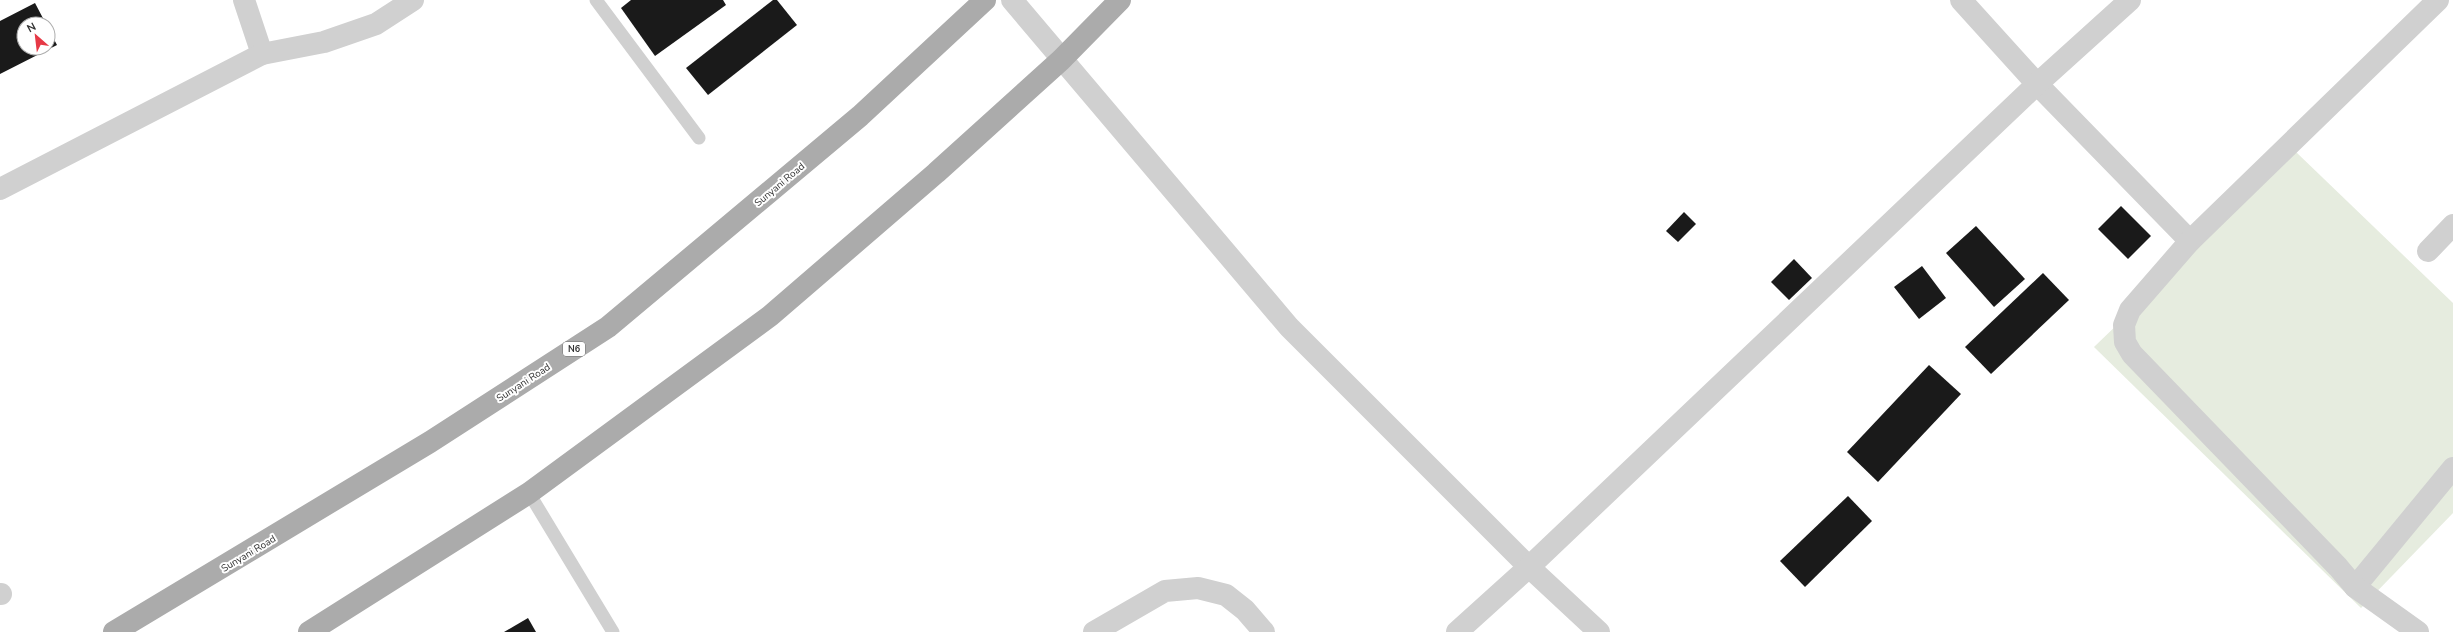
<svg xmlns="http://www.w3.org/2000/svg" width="2453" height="632" viewBox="0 0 2453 632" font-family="'Nunito Sans',sans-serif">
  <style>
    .green { fill: #e6ecdf }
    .building { fill: #1a1a1a }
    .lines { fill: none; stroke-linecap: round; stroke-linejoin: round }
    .lane { stroke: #d0d0d0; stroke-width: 13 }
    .street { stroke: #d0d0d0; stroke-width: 22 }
    .primary { stroke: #ababab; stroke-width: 22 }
    .labels { text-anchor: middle; stroke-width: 4; stroke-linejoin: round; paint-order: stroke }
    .shield { fill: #fff; stroke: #707070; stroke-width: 1 }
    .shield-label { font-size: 9px; font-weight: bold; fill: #333 }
    .street-label { font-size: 10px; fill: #333; stroke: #fff }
  </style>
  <rect width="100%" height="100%" fill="#fff"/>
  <polygon class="green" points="2296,152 2453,303 2453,513 2361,608 2094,347"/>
  <g class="building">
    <polygon points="631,0 723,0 726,5 655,56 621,8"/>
    <polygon points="773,0 777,0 797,25 708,95 686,68"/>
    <polygon points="35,3 46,24 24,24 24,48 48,48 48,28 57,45 0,74 0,21"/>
    <polygon points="2121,206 2151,236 2128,259 2098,229"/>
    <polygon points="1684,212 1696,224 1678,242 1666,231"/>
    <polygon points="1976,226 2025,279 1994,307 1946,253"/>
    <polygon points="1794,259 1812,278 1789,300 1771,282"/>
    <polygon points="1922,266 1946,298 1919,319 1894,287"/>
    <polygon points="2043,273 2069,300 1991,374 1965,347"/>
    <polygon points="1929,365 1961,394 1878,482 1847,452"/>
    <polygon points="1848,496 1872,521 1805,587 1780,561"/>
    <polygon points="528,618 536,632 504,632"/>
  </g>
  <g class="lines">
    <g class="lane">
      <polyline points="596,0 699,138"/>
      <polyline points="529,493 613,632"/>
    </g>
    <g class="street">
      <polyline points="244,0 262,54"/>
      <polyline points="1012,0 1289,327 1529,567 1599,632"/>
      <polyline points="1961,0 2037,84 2190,241"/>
      <polyline points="0,189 262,54 324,42 376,24 413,0"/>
      <polyline points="2428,251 2453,225"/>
      <polyline points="2355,587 2453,468"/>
      <polyline points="0,594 1,594"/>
      <polyline points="1094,632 1165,591 1198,588 1226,595 1245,610 1264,632"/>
      <polyline points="1457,632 1529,567 2037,84 2130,0"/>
      <polyline points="2418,632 2355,587 2338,567 2132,354 2125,342 2124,325 2130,310 2190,241 2438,0"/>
    </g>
    <g class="primary">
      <polyline points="114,632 430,442 608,327 860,116 985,0"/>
      <polyline points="309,632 529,493 770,316 936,173 1061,60 1120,0"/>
    </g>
  </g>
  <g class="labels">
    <rect class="shield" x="563" y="342" width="22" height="14" rx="3"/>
    <g class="shield-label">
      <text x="574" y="352">N6</text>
    </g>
    <g class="street-label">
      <text transform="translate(779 184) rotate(-40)" y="4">Sunyani Road</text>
      <text transform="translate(523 382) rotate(-33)" y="4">Sunyani Road</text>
      <text transform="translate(248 553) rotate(-31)" y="4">Sunyani Road</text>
    </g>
  </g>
  <g transform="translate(36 36) rotate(332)"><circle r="19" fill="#ffffff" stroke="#adadad"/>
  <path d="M0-3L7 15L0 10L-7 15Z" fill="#e63946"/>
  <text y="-6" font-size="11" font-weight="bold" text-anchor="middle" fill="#333333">N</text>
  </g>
</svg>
